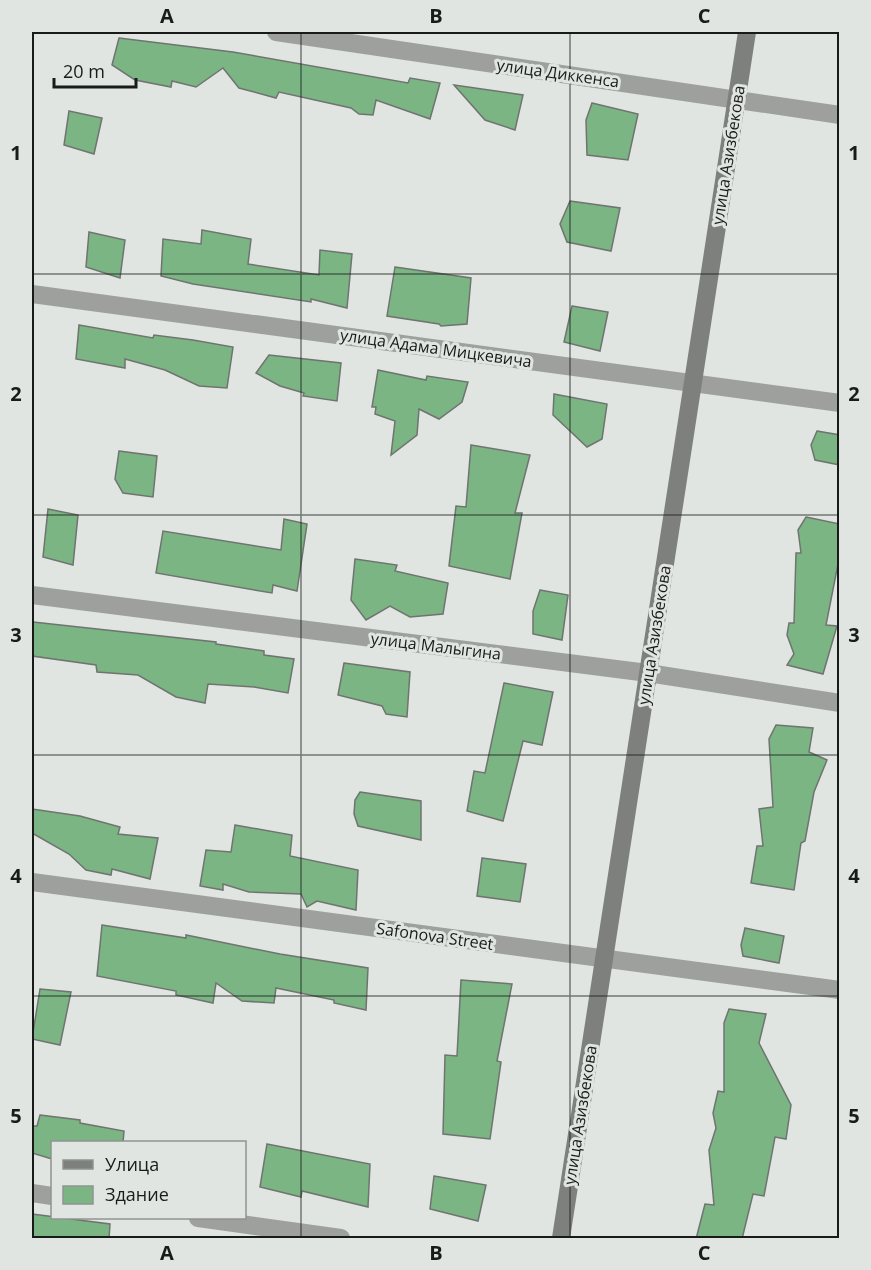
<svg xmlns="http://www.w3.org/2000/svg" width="871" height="1270" viewBox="0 0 871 1270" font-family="'Open Sans',sans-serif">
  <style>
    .building { fill: #7ab583; stroke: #707470; stroke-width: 1.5 }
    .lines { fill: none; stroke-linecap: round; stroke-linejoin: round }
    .minor { stroke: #9ea09e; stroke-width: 18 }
    .secondary { stroke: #7d807d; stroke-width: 18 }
    .grid { fill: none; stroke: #191b1a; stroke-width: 1.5; stroke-opacity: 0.55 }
    .labels { text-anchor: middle; stroke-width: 6; stroke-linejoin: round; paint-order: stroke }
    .street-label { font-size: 16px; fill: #191b1a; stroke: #e0e5e1 }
    .neatline { fill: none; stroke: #191b1a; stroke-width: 2 }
    .grid-label { font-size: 20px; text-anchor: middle; font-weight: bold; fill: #191b1a }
  </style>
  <rect width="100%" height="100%" fill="#e0e5e1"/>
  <g class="building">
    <polygon points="119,38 233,52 408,83 410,78 440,83 430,119 376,100 373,115 359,114 351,108 279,92 276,98 239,88 223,68 196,87 172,81 171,87 135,80 112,65"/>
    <polygon points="454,85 523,95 515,130 485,120"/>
    <polygon points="592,103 638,114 628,160 587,155 586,120"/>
    <polygon points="69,111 102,118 94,154 64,145"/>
    <polygon points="570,201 620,208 611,251 567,242 560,224"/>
    <polygon points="202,230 251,239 248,264 319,275 320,250 352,254 347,308 311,299 311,302 193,284 161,276 163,239 201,244"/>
    <polygon points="89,232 125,240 120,278 86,267"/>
    <polygon points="395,267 471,278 467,324 441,326 439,324 387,316"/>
    <polygon points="572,306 608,312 600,351 564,342"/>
    <polygon points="79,325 153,338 154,335 193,340 233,347 227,388 199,386 165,370 125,359 125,368 76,359"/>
    <polygon points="269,355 341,363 337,401 303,396 304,393 280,386 256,373"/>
    <polygon points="378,370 426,380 427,376 468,382 462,402 439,419 419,409 417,435 391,455 395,421 375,414 376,407 372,407"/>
    <polygon points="554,394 607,404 602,439 587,447 553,415"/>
    <polygon points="817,431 840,435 840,465 815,460 811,445"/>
    <polygon points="471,445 530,455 515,513 522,513 510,579 449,566 456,506 466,507"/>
    <polygon points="119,451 157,456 153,497 123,493 115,479"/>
    <polygon points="48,509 78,515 73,565 43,557"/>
    <polygon points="806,517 840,524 840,554 826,625 837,626 823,674 787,665 794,654 787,635 789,623 794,623 796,553 801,553 798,530"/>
    <polygon points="284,519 307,524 297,591 273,585 272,593 156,573 163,531 281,550"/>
    <polygon points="355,559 397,565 395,571 448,583 443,614 410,617 390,606 366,620 351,600"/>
    <polygon points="540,590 568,595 562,640 533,634 533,611"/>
    <polygon points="33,622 216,642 216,644 264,651 264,655 294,659 288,693 254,687 208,684 205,703 176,697 138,675 97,672 96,665 32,656"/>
    <polygon points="344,663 410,672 407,717 386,714 382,706 338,695"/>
    <polygon points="504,683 553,692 542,745 523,741 503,821 467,811 474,771 485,773"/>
    <polygon points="776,725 813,728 809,752 827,760 814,792 805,841 801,843 794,890 751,883 757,846 763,846 759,809 773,807 769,739"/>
    <polygon points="360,792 421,801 421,840 358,826 354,814 355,800"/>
    <polygon points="32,809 80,816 120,827 118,834 158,838 150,879 112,869 111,875 86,870 69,854 32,833"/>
    <polygon points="235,825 292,835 290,856 358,870 356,910 317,901 307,907 301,894 249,892 223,884 223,890 200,886 206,850 231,852"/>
    <polygon points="482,858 526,864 520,902 477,896"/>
    <polygon points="102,925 186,938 186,935 280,954 368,968 366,1010 334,1003 334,1000 276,988 274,1003 242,1001 216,983 213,1003 176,995 176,991 97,976"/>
    <polygon points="745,928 784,936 779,963 743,956 741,945"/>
    <polygon points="461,980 512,984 497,1061 501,1062 490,1139 443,1134 445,1055 457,1056"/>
    <polygon points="40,989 71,992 60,1045 32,1039"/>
    <polygon points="729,1009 766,1014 759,1043 791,1105 786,1139 775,1137 764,1196 753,1194 742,1239 696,1239 705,1204 714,1205 709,1150 716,1128 713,1113 718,1091 724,1092 724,1023"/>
    <polygon points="40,1115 80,1120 80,1123 124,1131 123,1143 52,1143 52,1159 32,1153 32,1126 37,1126"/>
    <polygon points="267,1144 370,1164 368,1207 302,1191 301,1197 260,1187"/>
    <polygon points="434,1176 486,1185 478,1221 430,1209"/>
    <polygon points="32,1214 110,1224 109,1239 32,1239"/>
  </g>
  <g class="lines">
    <g class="minor">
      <polyline points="276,32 840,115"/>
      <polyline points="32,294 840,403"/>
      <polyline points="32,595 648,673 840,703"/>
      <polyline points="32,882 840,990"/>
      <polyline points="32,1193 52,1196"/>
      <polyline points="198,1218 341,1238"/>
    </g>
    <polyline class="secondary" points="561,1238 747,32"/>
  </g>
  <path class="grid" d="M301,32V1238M570,32V1238M32,274H840M32,515H840M32,755H840M32,996H840"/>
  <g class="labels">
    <g class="street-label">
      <text transform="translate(558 73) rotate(8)" y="6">улица Диккенса</text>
      <text transform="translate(728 155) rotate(-81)" y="6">улица Азизбекова</text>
      <text transform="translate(436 348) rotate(8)" y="6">улица Адама Мицкевича</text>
      <text transform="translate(654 635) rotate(-81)" y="6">улица Азизбекова</text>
      <text transform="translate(436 646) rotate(7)" y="6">улица Малыгина</text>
      <text transform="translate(435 936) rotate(8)" y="6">Safonova Street</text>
      <text transform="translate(580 1115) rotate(-81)" y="6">улица Азизбекова</text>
    </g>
  </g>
  <rect width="871" height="1270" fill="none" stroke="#e0e5e1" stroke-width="66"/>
  <rect x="51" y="1141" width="195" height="78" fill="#e0e5e1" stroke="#909491" stroke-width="1.5"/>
  <rect x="63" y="1160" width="30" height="9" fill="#7d807d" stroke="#909491" stroke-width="1.5"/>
  <text x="105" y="1171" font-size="18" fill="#191b1a">Улица</text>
  <rect x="63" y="1186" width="30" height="18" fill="#7ab583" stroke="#909491" stroke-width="1.5"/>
  <text x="105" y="1201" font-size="18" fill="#191b1a">Здание</text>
  <path d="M54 78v9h82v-9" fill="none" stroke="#191b1a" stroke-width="3"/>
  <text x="63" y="78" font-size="18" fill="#191b1a" stroke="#e0e5e1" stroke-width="4.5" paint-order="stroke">20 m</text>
  <rect x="33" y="33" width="805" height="1204" class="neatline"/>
  <g class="grid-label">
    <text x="167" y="23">A</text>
    <text x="436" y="23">B</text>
    <text x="704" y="23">C</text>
    <text x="16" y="160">1</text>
    <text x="854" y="160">1</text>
    <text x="16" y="401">2</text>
    <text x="854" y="401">2</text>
    <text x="16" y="642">3</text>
    <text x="854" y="642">3</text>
    <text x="16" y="883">4</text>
    <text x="854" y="883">4</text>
    <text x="16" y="1123">5</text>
    <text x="854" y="1123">5</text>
    <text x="167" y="1260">A</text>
    <text x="436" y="1260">B</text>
    <text x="704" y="1260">C</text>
  </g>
</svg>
